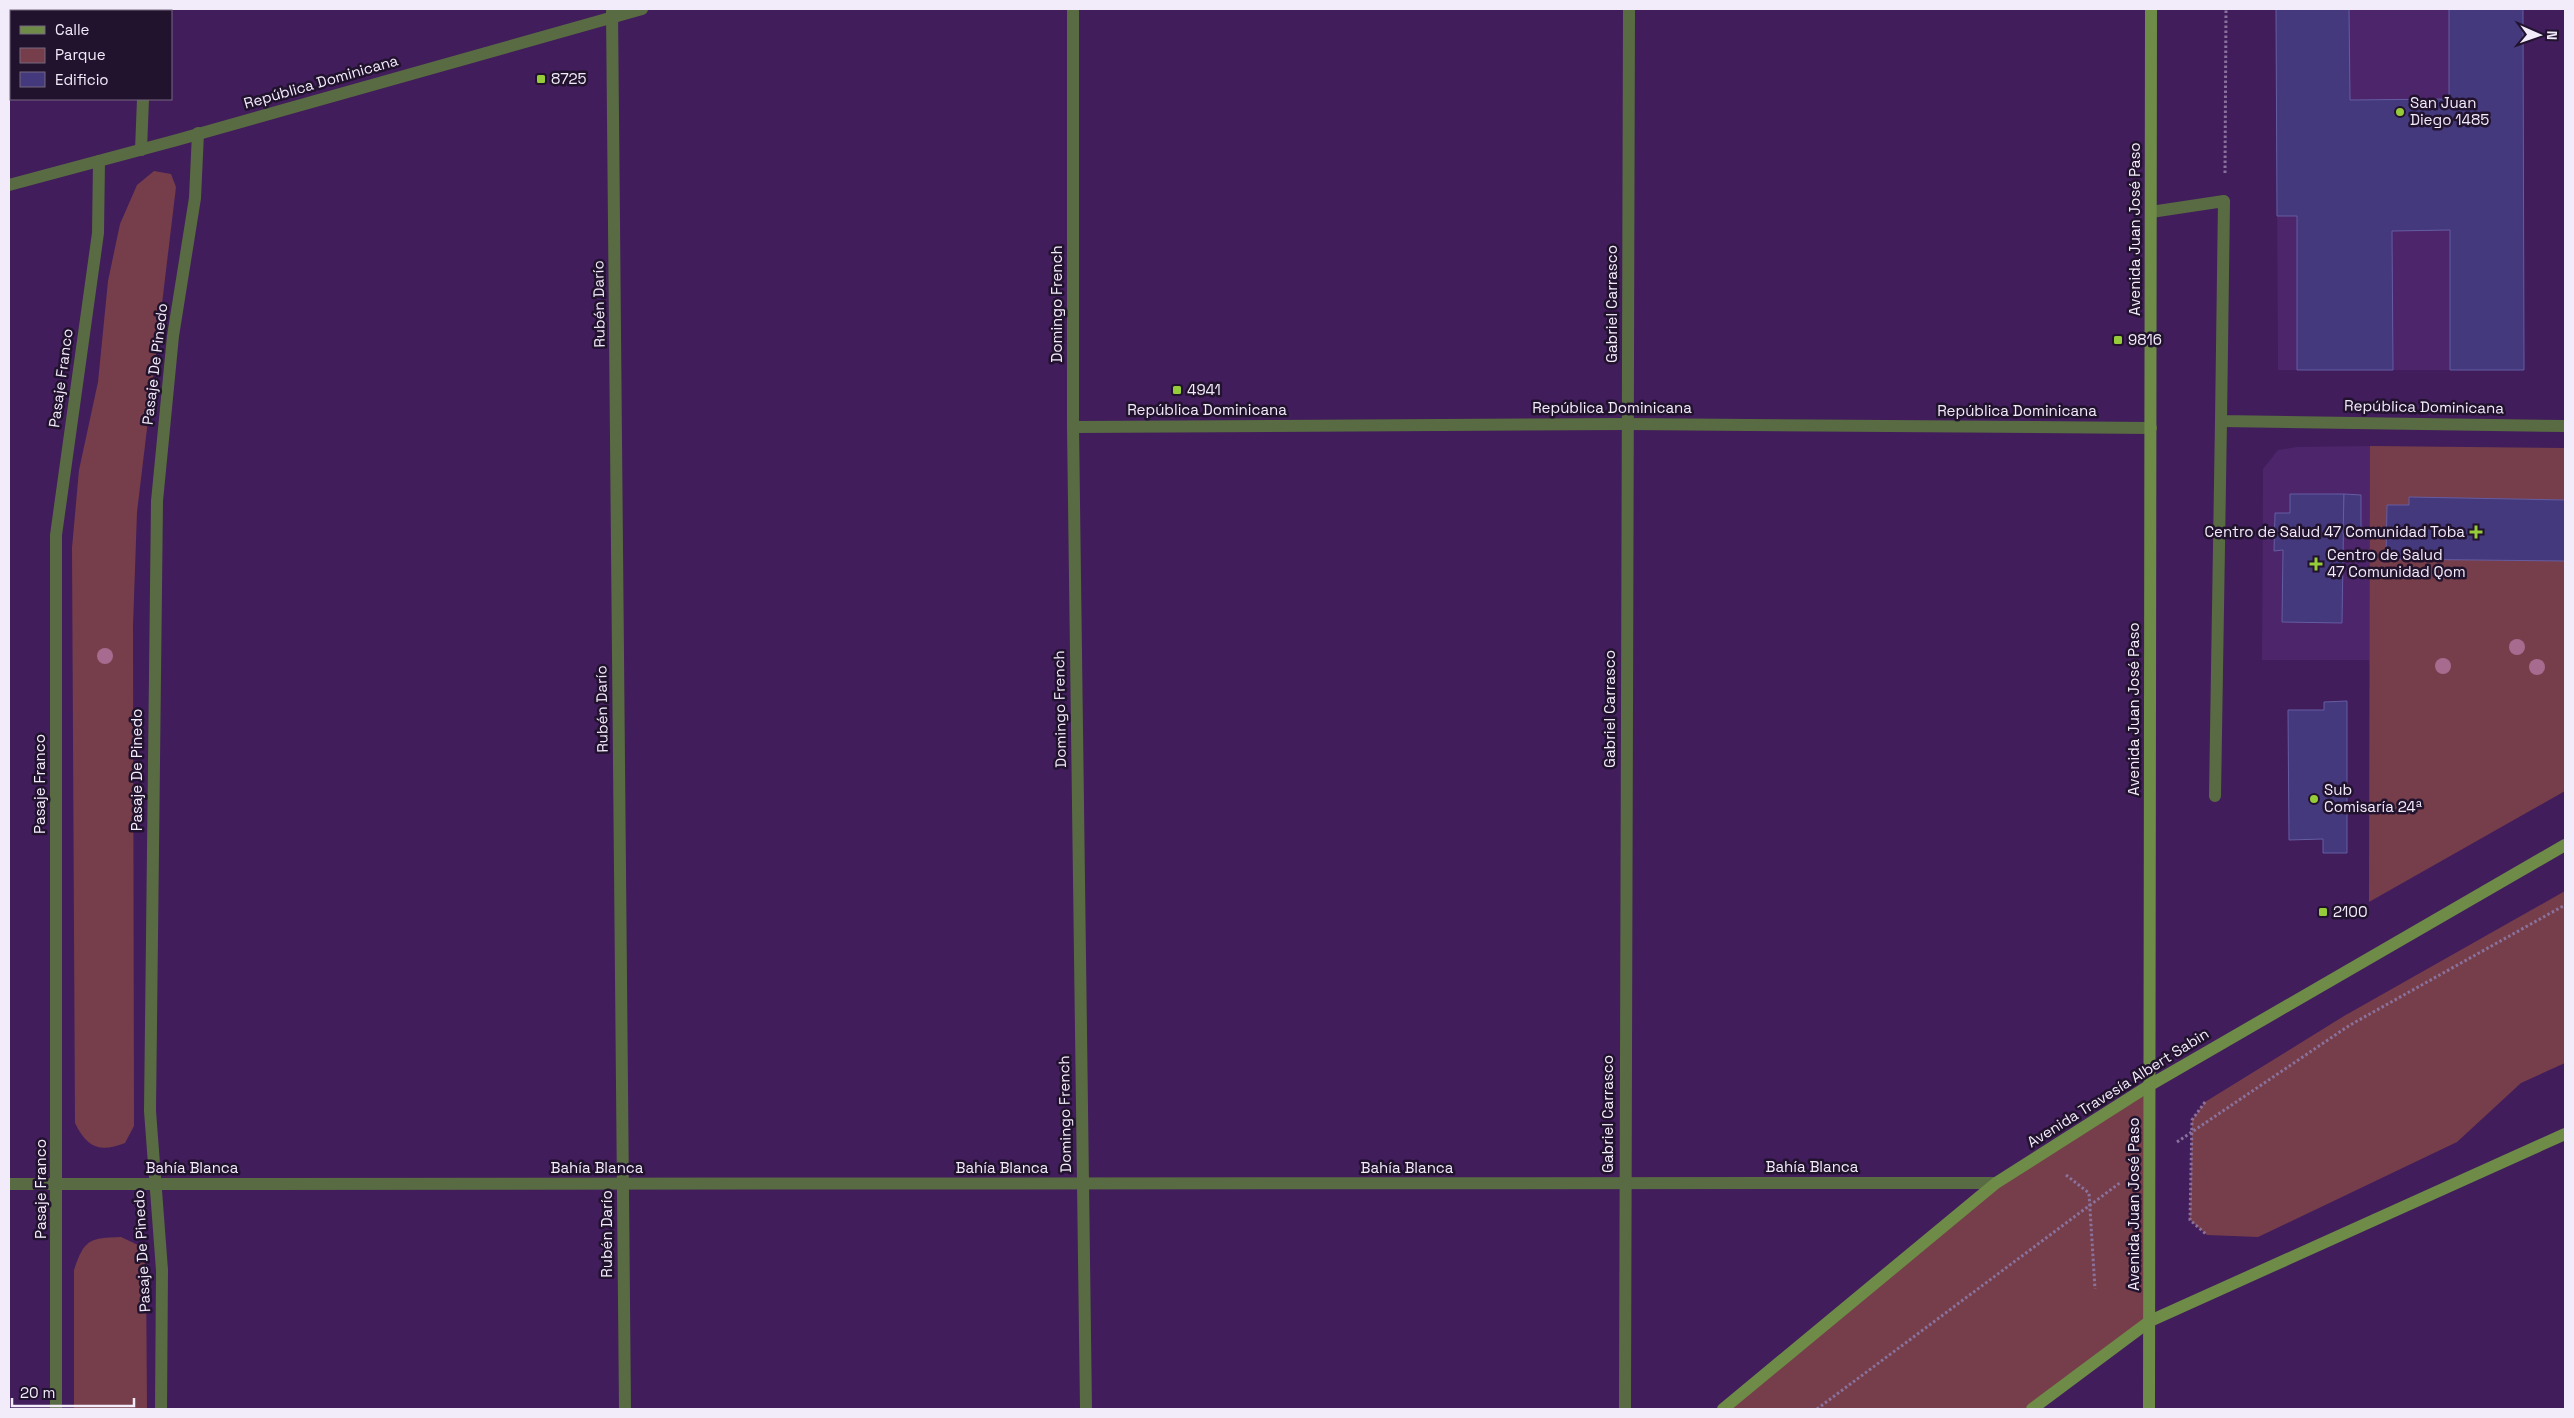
<svg xmlns="http://www.w3.org/2000/svg" width="2574" height="1418" viewBox="0 0 2574 1418" font-family="'Space Grotesk',sans-serif">
  <style>
    .built { fill: #4d256a }
    .green { fill: #763e4a }
    .building { fill: #44397c; stroke: #655ca3 }
    .lines { fill: none; stroke-linecap: round; stroke-linejoin: round }
    .path { stroke: #8a729d; stroke-width: 3; stroke-dasharray: 2.5 2.5; stroke-linecap: butt }
    .lane { stroke: #596b42; stroke-width: 12 }
    .street { stroke: #596b42; stroke-width: 12 }
    .secondary { stroke: #6e8b47; stroke-width: 12 }
    .tree { fill: #a66b8f }
    .poi-dot { fill: #96cc3a; stroke: #21122d; stroke-width: 2 }
    .labels { text-anchor: middle; stroke-width: 5; stroke-linejoin: round; paint-order: stroke }
    .poi-label { font-size: 15px; fill: #f2ebfa; stroke: #21122d; text-anchor: start }
    .street-label { font-size: 15px; fill: #f2ebfa; stroke: #21122d }
  </style>
  <rect width="100%" height="100%" fill="#411d5c"/>
  <g class="built">
    <polygon points="2276,9 2523,9 2524,370 2278,370"/>
    <polygon points="2370,446 2370,660 2262,660 2263,469 2278,450 2297,447"/>
  </g>
  <g class="green">
    <path d="M154,171L171,174L176,187L137,512L133,626L134,1126L125,1143C100,1153 87,1148 75,1123L72,548L79,470L98,382L108,281L120,224L137,185Z"/>
    <polygon points="2370,446 2565,448 2565,791 2369,902"/>
    <polygon points="2565,891 2565,1063 2521,1083 2457,1142 2258,1237 2207,1235 2190,1220 2192,1120 2205,1102 2344,1016"/>
    <polygon points="2150,1085 2150,1321 2032,1409 1723,1409 1996,1183"/>
    <path d="M121,1237L138,1245L146,1266L147,1409H74V1270C84,1239 90,1238 121,1237Z"/>
  </g>
  <g class="building">
    <polygon points="2276,9 2349,9 2350,100 2449,99 2449,9 2523,9 2524,370 2450,370 2450,230 2392,231 2393,370 2297,370 2297,216 2277,216"/>
    <polygon points="2290,494 2344,494 2342,623 2282,622 2283,550 2274,551 2275,513 2290,513"/>
    <polygon points="2344,494 2361,495 2361,534 2343,534"/>
    <polygon points="2409,497 2565,500 2565,561 2386,559 2387,505 2409,505"/>
    <polygon points="2347,701 2347,853 2323,853 2323,839 2289,840 2288,710 2324,710 2324,702"/>
  </g>
  <g class="lines">
    <g class="path">
      <polyline points="2225,173 2226,9"/>
      <polyline points="2205,1102 2192,1120 2190,1220 2207,1235"/>
      <polyline points="2177,1142 2350,1025 2565,905"/>
      <polyline points="2066,1175 2089,1193 2095,1289"/>
      <polyline points="1817,1409 2121,1182"/>
    </g>
    <polyline class="lane" points="2215,796 2221,421"/>
    <g class="street">
      <polyline points="612,9 625,1409"/>
      <polyline points="1073,9 1073,427 1086,1409"/>
      <polyline points="146,11 146,9"/>
      <polyline points="141,150 143,99"/>
      <polyline points="9,185 177,140 642,9"/>
      <polyline points="2151,212 2224,201 2221,421 2565,426"/>
      <polyline points="1073,427 1628,424 2151,428"/>
      <polyline points="9,1184 1996,1183"/>
      <polyline points="56,1409 56,535 98,233 99,161"/>
      <polyline points="161,1409 162,1270 150,1111 157,501 173,336 195,198 198,133"/>
      <polyline points="1625,1409 1629,9"/>
    </g>
    <g class="secondary">
      <polyline points="1723,1409 1996,1183 2150,1085 2565,845"/>
      <polyline points="2032,1409 2150,1321 2565,1134"/>
      <polyline points="2149,1409 2151,9"/>
    </g>
  </g>
  <g class="tree">
    <circle cx="2517" cy="647" r="8"/>
    <circle cx="105" cy="656" r="8"/>
    <circle cx="2443" cy="666" r="8"/>
    <circle cx="2537" cy="667" r="8"/>
  </g>
  <g class="poi-dot">
    <rect x="536" y="74" width="10" height="10" rx="2.5"/>
    <circle cx="2400" cy="112" r="5"/>
    <rect x="2113" y="335" width="10" height="10" rx="2.5"/>
    <rect x="1172" y="385" width="10" height="10" rx="2.5"/>
    <path d="M2473.5 524.5h5v5h5v5h-5v5h-5v-5h-5v-5h5z"/>
    <path d="M2313.5 556.5h5v5h5v5h-5v5h-5v-5h-5v-5h5z"/>
    <circle cx="2314" cy="799" r="5"/>
    <rect x="2318" y="907" width="10" height="10" rx="2.5"/>
  </g>
  <g class="labels">
    <g class="poi-label">
      <text x="551" y="84">8725</text>
      <text x="2410" y="108">San Juan<tspan x="2410" dy="17">Diego 1485</tspan></text>
      <text x="2128" y="345">9816</text>
      <text x="1187" y="395">4941</text>
      <text x="2465" y="537" text-anchor="end">Centro de Salud 47 Comunidad Toba</text>
      <text x="2327" y="560">Centro de Salud<tspan x="2327" dy="17">47 Comunidad Qom</tspan></text>
      <text x="2324" y="795">Sub<tspan x="2324" dy="17">Comisaría 24ª</tspan></text>
      <text x="2333" y="917">2100</text>
    </g>
    <g class="street-label">
      <text transform="translate(321 82) rotate(-16)" y="5">República Dominicana</text>
      <text transform="translate(2135 229) rotate(-90)" y="5">Avenida Juan José Paso</text>
      <text transform="translate(599 304) rotate(-91)" y="5">Rubén Darío</text>
      <text transform="translate(1057 304) rotate(-90)" y="5">Domingo French</text>
      <text transform="translate(1612 304) rotate(-90)" y="5">Gabriel Carrasco</text>
      <text transform="translate(155 364) rotate(-83)" y="5">Pasaje De Pinedo</text>
      <text transform="translate(61 378) rotate(-82)" y="5">Pasaje Franco</text>
      <text transform="translate(2424 407) rotate(1)" y="5">República Dominicana</text>
      <text x="1612" y="413">República Dominicana</text>
      <text x="1207" y="415">República Dominicana</text>
      <text x="2017" y="416">República Dominicana</text>
      <text transform="translate(602 709) rotate(-91)" y="5">Rubén Darío</text>
      <text transform="translate(1060 709) rotate(-91)" y="5">Domingo French</text>
      <text transform="translate(1610 709) rotate(-90)" y="5">Gabriel Carrasco</text>
      <text transform="translate(2134 709) rotate(-90)" y="5">Avenida Juan José Paso</text>
      <text transform="translate(137 770) rotate(-90)" y="5">Pasaje De Pinedo</text>
      <text transform="translate(40 784) rotate(-90)" y="5">Pasaje Franco</text>
      <text transform="translate(2118 1088) rotate(-32)" y="5">Avenida Travesía Albert Sabin</text>
      <text transform="translate(1065 1114) rotate(-91)" y="5">Domingo French</text>
      <text transform="translate(1608 1114) rotate(-90)" y="5">Gabriel Carrasco</text>
      <text x="1812" y="1172">Bahía Blanca</text>
      <text x="192" y="1173">Bahía Blanca</text>
      <text x="597" y="1173">Bahía Blanca</text>
      <text x="1002" y="1173">Bahía Blanca</text>
      <text x="1407" y="1173">Bahía Blanca</text>
      <text transform="translate(41 1189) rotate(-90)" y="5">Pasaje Franco</text>
      <text transform="translate(2134 1204) rotate(-90)" y="5">Avenida Juan José Paso</text>
      <text transform="translate(607 1234) rotate(-90)" y="5">Rubén Darío</text>
      <text transform="translate(142 1251) rotate(-93)" y="5">Pasaje De Pinedo</text>
    </g>
  </g>
  <rect width="2574" height="1418" fill="none" stroke="#f2ebfa" stroke-width="20"/>
  <rect x="10" y="10" width="162" height="90" fill="#21122d" stroke="#75697f"/>
  <rect x="20" y="26" width="25" height="8" fill="#6e8b47" stroke="#75697f"/>
  <text x="55" y="35" font-size="15" fill="#f2ebfa">Calle</text>
  <rect x="20" y="48" width="25" height="15" fill="#763e4a" stroke="#75697f"/>
  <text x="55" y="60" font-size="15" fill="#f2ebfa">Parque</text>
  <rect x="20" y="72" width="25" height="15" fill="#44397c" stroke="#75697f"/>
  <text x="55" y="85" font-size="15" fill="#f2ebfa">Edificio</text>
  <g transform="translate(2539 35) rotate(92)" stroke="#21122d" stroke-width="4" paint-order="stroke">
  <path d="M0-4L9 19L0 12L-9 19Z" fill="#f2ebfa"/>
  <text y="-8" font-size="14" font-weight="bold" text-anchor="middle" fill="#f2ebfa">N</text>
  </g>
  <path d="M12 1398v8h122v-8" fill="none" stroke="#f2ebfa" stroke-width="2.5"/>
  <text x="20" y="1398" font-size="15" fill="#f2ebfa" stroke="#21122d" stroke-width="4" paint-order="stroke">20 m</text>
</svg>
